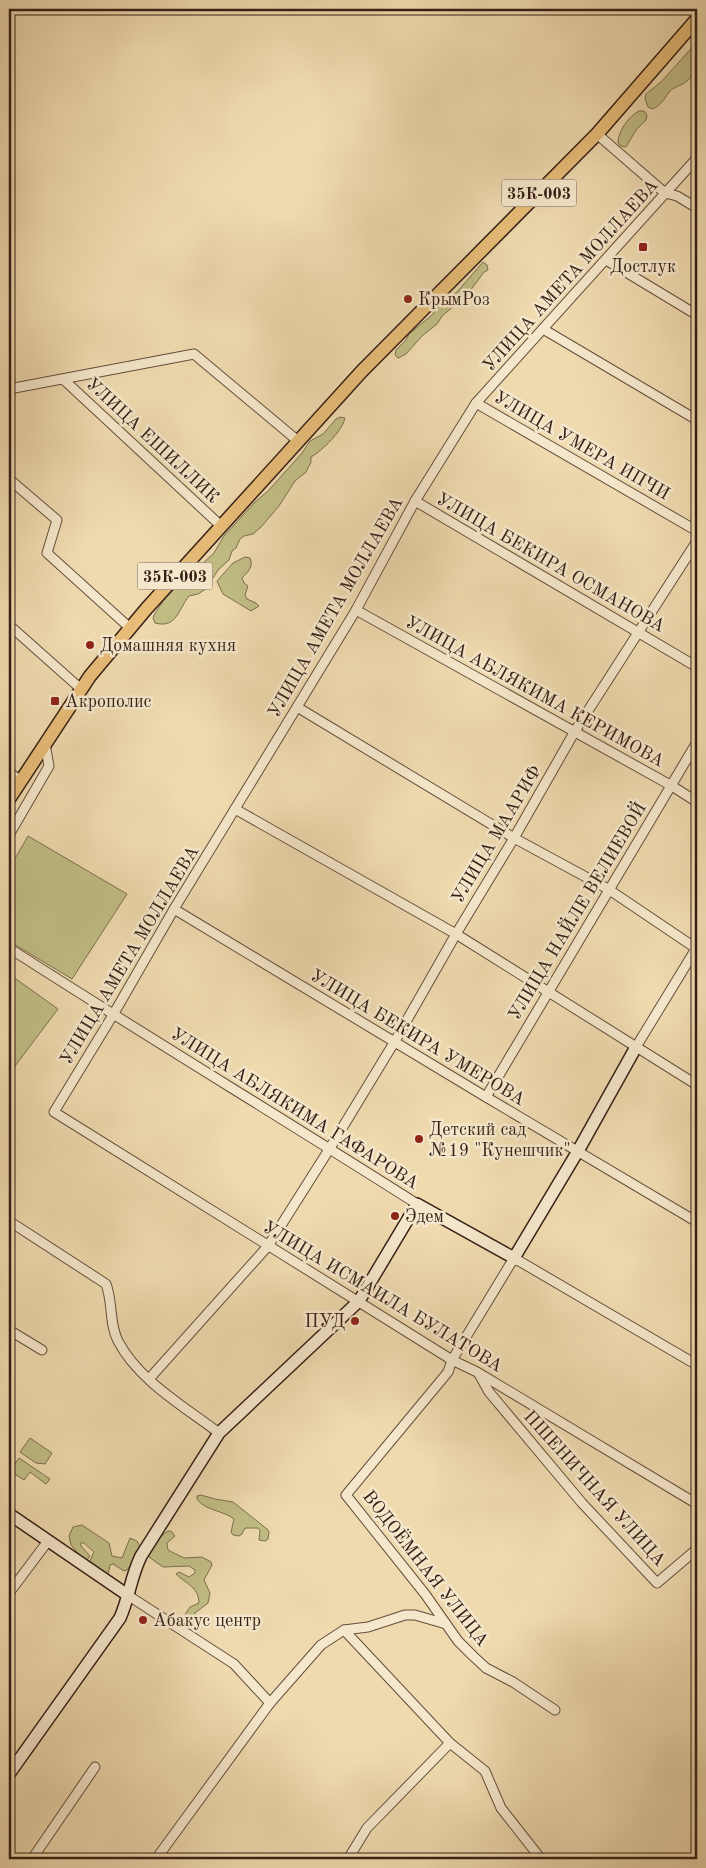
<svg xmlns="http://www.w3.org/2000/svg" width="706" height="1868" viewBox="0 0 706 1868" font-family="'Old Standard TT',serif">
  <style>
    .green { fill: #c1bd85; stroke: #7c6e4e }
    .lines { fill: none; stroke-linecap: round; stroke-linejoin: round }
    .street-casing { stroke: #644e3c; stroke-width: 11 }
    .secondary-casing { stroke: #361f16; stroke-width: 14 }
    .primary-casing { stroke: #361f16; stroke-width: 15 }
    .street { stroke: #f5e7cb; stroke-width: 9 }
    .secondary { stroke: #f5e7cb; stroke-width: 11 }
    .primary { stroke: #e8bd78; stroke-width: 12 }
    .poi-dot { fill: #8f2418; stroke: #f5e7cb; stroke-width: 2 }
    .labels { text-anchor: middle; stroke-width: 5; stroke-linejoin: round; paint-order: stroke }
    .shield { fill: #f5e7cb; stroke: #6f5b4c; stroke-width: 1 }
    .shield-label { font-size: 16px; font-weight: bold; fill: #361f16 }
    .poi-label { font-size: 18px; fill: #361f16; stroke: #f5e7cb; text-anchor: start }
    .street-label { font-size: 18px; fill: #361f16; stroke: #f5e7cb }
  </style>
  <rect width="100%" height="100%" fill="#efdaaf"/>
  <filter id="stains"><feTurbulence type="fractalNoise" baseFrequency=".004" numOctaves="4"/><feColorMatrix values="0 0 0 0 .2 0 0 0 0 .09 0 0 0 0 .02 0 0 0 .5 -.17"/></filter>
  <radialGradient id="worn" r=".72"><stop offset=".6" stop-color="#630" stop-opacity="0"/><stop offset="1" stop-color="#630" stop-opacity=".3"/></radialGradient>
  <g class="green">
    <path d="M697,42C698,60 700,72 683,84C679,86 672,88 669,92C665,98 661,105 653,109L648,107L645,99L646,94L661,82Z"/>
    <path d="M639,111H644L647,115L646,120L636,130L626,147L621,146L618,143C618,131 629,116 639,111Z"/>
    <polygon points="483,262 487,265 488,270 484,272 467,295 442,316 437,324 422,336 406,354 398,358 395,355 396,350 406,340 409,334 432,315 441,303 457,292"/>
    <path d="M340,417L345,418C343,430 322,451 311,457V462L306,472L295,481L279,506L261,527L253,534L244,536L240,539L236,548L232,551L229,560L218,570L206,589L198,594L189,596C179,608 177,629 155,623L153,618L155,613L166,597L214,553L224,536L254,503L269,490L302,453L310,441L323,434L336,419Z"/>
    <path d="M245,557L250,558C254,566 248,572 242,578L244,583L248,586L245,595L247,599L256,603L259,606L251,611L223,594L217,581L233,563Z"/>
    <polygon points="28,836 127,894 72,979 9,941 9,869"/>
    <polygon points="9,974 58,1009 9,1074"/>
    <polygon points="30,1438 52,1453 45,1464 36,1463 20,1452"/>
    <polygon points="19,1458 50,1479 46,1484 30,1472 24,1480 10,1471"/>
    <path d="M201,1495L215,1499L233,1502L267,1529L269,1532L268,1539L265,1541L259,1540L260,1530L258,1528H245L242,1534L239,1536L233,1535L231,1532L234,1519C223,1510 205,1511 197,1499V1496Z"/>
    <polygon points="82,1525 109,1543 112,1556 122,1558 130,1538 137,1541 140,1547 134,1563 131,1565 127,1570 124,1571 113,1564 110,1565 108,1575 91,1564 90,1561 94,1552 84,1543 80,1543 81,1546 90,1556 88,1559 84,1560 71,1545 69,1536 73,1527"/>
    <path d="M168,1531H171L175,1536L167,1543L168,1550L184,1558L202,1557L211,1562L212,1565L204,1580L210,1593L208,1603L195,1613V1620L193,1622H186L184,1616L190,1607L199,1603C199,1587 186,1584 176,1574L179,1572L189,1577L195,1573V1570L189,1566L163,1567L149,1557C150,1547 159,1537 168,1531Z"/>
  </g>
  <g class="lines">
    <g class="street-casing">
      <g id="street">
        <polyline points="597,134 665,193 677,196 697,208"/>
        <polyline points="697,158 476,403 415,501 356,610 174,909 113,1015 54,1112 452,1360 477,1372 697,1504"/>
        <polyline points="606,260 697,315"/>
        <polyline points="543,329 697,420"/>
        <polyline points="63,379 220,525"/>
        <polyline points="9,389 194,354 298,441"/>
        <polyline points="476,403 697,531"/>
        <polyline points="9,479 57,520 47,553 130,628"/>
        <polyline points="415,501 697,667"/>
        <polyline points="356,610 672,786 697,802"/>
        <polyline points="9,625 81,689"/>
        <polyline points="297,707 514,838 608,889 697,949"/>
        <polyline points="9,772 21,781"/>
        <polyline points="235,809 456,934 697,1085"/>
        <polyline points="9,835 49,766 45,744"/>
        <polyline points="174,909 486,1097 697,1222"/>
        <path d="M9,948C144,1035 282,1118 417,1204"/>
        <polyline points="636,1047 697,947"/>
        <polyline points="486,1097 697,742"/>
        <path d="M9,1221L106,1284C113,1302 109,1324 118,1341C138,1380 185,1407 219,1433"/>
        <polyline points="9,1330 42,1350"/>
        <polyline points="479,1374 489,1392 582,1503 657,1583 697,1549"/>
        <polyline points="149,1379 268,1246 330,1148 395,1041 456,934 514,838 575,731 697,541"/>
        <polyline points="9,1593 48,1541"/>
        <polyline points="129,1596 234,1664 270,1703"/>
        <polyline points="344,1630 450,1743 485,1771 501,1808 541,1859"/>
        <polyline points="555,1710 513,1682 486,1668 473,1656 458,1641 425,1594 346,1495 448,1372 452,1360 514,1258 697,1365"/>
        <polyline points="32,1859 95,1767"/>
        <polyline points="156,1859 270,1703 321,1645 344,1630 368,1627 405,1615 415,1615 446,1624"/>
        <polyline points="348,1859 367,1828 450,1743"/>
      </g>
    </g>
    <g class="secondary-casing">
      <g id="secondary">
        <polyline points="9,1514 129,1596"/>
        <path d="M9,1774L120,1618C129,1598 131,1576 141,1556L219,1433L359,1301L417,1204L514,1258L578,1151L636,1047"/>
      </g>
    </g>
    <g class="primary-casing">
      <polyline id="primary" points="9,799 90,676 147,608 362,371 597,134 697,19"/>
    </g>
    <use href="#street" class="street"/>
    <use href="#secondary" class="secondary"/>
    <use href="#primary" class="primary"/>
  </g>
  <g class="poi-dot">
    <rect x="638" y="242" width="10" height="10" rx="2.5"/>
    <circle cx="408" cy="299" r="5"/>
    <circle cx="90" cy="645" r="5"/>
    <rect x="50" y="696" width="10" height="10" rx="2.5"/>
    <circle cx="419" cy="1139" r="5"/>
    <circle cx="395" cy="1216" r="5"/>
    <circle cx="355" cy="1321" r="5"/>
    <circle cx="143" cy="1620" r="5"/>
  </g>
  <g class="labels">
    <g class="shield">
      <rect x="501.5" y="179.5" width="75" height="27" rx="4"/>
      <rect x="137.5" y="562.5" width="75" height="27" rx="4"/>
    </g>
    <g class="shield-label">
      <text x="539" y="199">35К-003</text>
      <text x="175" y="582">35К-003</text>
    </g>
    <g class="poi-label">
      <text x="643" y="272" text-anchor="middle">Достлук</text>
      <text x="418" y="305">КрымРоз</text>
      <text x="100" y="651">Домашняя кухня</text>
      <text x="65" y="707">Акрополис</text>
      <text x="429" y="1135">Детский сад<tspan x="429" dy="21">№19 "Кунешчик"</tspan></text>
      <text x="405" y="1222">Эдем</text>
      <text x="345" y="1327" text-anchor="end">ПУД</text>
      <text x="153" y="1626">Абакус центр</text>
    </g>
    <g class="street-label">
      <text transform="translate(570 275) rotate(-48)" y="6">УЛИЦА АМЕТА МОЛЛАЕВА</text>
      <text transform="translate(153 440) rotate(43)" y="6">УЛИЦА ЕШИЛЛИК</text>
      <text transform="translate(582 445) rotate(30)" y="6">УЛИЦА УМЕРА ИПЧИ</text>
      <text transform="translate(551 562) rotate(30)" y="6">УЛИЦА БЕКИРА ОСМАНОВА</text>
      <text transform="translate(335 607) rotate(-60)" y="6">УЛИЦА АМЕТА МОЛЛАЕВА</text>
      <text transform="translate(535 691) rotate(29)" y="6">УЛИЦА АБЛЯКИМА КЕРИМОВА</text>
      <text transform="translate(496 834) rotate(-59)" y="6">УЛИЦА МААРИФ</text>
      <text transform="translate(577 911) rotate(-59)" y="6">УЛИЦА НАЙЛЕ ВЕЛИЕВОЙ</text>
      <text transform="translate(129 955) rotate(-59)" y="6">УЛИЦА АМЕТА МОЛЛАЕВА</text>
      <text transform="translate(418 1037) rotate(31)" y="6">УЛИЦА БЕКИРА УМЕРОВА</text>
      <text transform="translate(295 1108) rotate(32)" y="6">УЛИЦА АБЛЯКИМА ГАФАРОВА</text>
      <text transform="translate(383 1296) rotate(31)" y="6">УЛИЦА ИСМАИЛА БУЛАТОВА</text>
      <text transform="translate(595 1488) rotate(48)" y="6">ПШЕНИЧНАЯ УЛИЦА</text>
      <text transform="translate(426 1568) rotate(52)" y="6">ВОДОЁМНАЯ УЛИЦА</text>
    </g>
  </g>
  <rect width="706" height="1868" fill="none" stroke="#efdaaf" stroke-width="30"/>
  <rect x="10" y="10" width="686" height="1848" fill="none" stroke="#361f16" stroke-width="2.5"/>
  <rect x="15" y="15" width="676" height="1838" fill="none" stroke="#361f16"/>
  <rect width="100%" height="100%" filter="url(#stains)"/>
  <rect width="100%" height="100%" fill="url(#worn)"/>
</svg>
